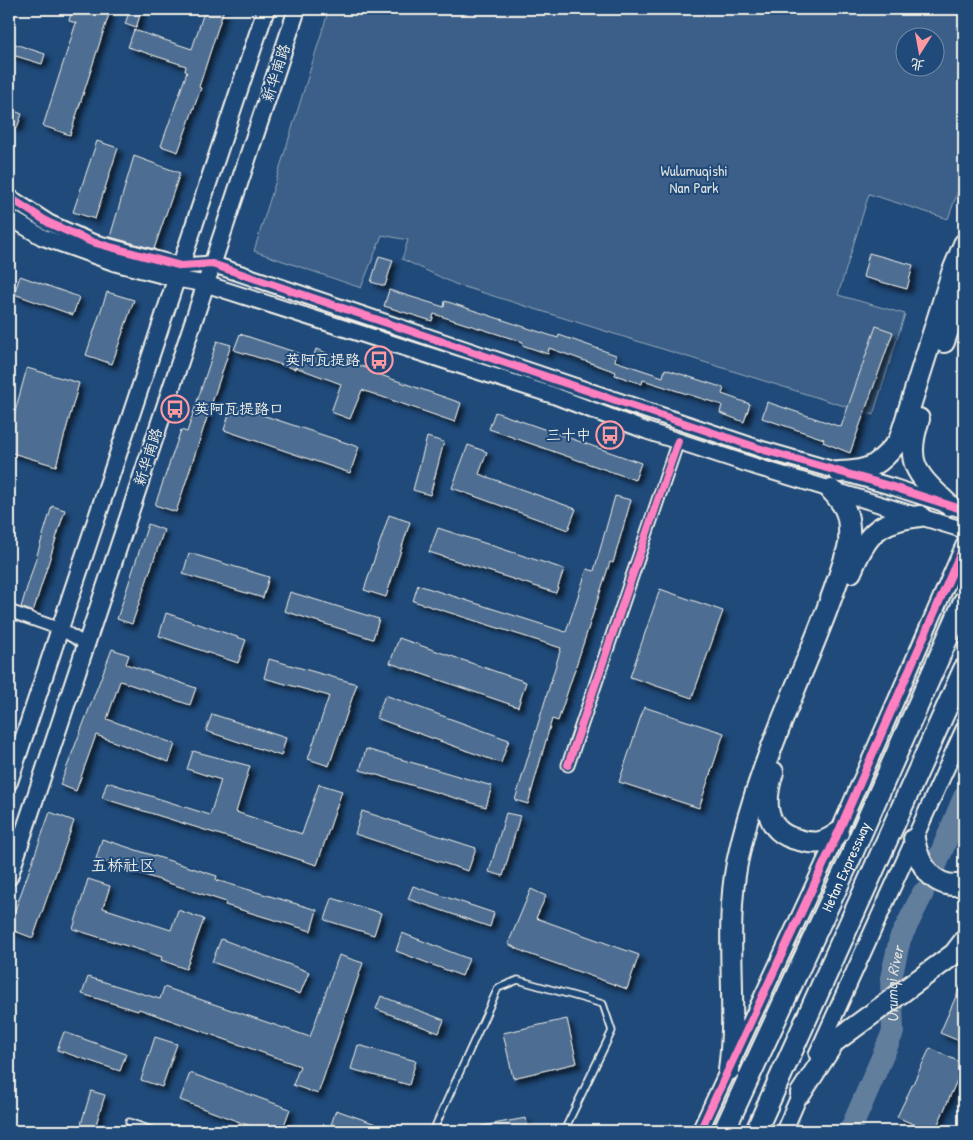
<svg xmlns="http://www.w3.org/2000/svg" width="973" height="1140" viewBox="0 0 973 1140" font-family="'Patrick Hand','LXGW WenKai TC',sans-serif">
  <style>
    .green { fill: #3a5f88; stroke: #97a8b8; fill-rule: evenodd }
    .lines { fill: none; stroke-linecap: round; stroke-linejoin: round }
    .river { stroke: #627e9d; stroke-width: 22 }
    .building { fill: #4d6e92; stroke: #f4f1e8; filter: url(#shadow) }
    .service-casing { stroke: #f4f1e8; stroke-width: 9 }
    .minor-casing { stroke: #f4f1e8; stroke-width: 15 }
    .tertiary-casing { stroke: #f4f1e8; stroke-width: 19 }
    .secondary-casing { stroke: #f4f1e8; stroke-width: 20 }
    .trunk-casing { stroke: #f4f1e8; stroke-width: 24 }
    .service { stroke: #1f4a7a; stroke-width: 5.5 }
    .minor { stroke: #1f4a7a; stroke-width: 11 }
    .tertiary { stroke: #1f4a7a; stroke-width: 15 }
    .secondary { stroke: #1f4a7a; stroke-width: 16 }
    .trunk { stroke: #1f4a7a; stroke-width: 20 }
    .cycleway-casing { stroke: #1f4a7a; stroke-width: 11 }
    .cycleway { stroke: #ff80c0; stroke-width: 8 }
    .labels { text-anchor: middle; stroke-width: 4; stroke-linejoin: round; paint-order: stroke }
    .street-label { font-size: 15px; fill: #f4f1e8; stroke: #1f4a7a }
    .park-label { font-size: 15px; fill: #e1e2de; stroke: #1f4a7a }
    .poi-label { font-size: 15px; fill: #f4f1e8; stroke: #1f4a7a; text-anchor: end }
    .neighbourhood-label { font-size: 16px; fill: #f4f1e8; stroke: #1f4a7a }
    .water-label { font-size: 16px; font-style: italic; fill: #dee0dd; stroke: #1f4a7a }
  </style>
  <defs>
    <filter id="shadow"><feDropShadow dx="4.5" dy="4.5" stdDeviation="2.5" flood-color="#0009"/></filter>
  </defs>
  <rect width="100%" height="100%" fill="#1f4a7a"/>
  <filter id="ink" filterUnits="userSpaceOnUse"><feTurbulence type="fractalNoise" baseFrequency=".02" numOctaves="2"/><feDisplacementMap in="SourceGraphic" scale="10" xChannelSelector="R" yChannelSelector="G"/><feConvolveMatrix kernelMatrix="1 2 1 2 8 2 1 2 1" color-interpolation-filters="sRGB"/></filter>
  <g filter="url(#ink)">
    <path class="green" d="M329,9H964V174L948,219L869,194L838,295L905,314L873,415L455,284L402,259L408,240L382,235L361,288L254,251ZM906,38H936V68H906Z"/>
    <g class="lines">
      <g class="river">
        <polyline points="936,865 964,797"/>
        <path id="s1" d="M850,1131L893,1032L891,978L900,939L923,893"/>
      </g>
    </g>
    <g class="building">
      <polygon points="72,9 110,11 70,135 43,126 76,23 69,21"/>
      <polygon points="130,9 142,9 136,28 125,24"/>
      <polygon points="205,9 224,9 199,87 201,88 178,152 161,146 187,72 185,71 186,66 128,47 134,30 192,49"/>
      <polygon points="9,42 45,54 42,64 9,54"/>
      <polygon points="9,109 22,114 17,128 9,125"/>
      <polygon points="97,141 118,148 95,219 73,212"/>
      <polygon points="134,156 180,173 154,249 110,237"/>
      <polygon points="869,253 913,265 907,289 863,277"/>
      <polygon points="379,256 393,260 385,286 371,282"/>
      <polygon points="20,276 79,297 73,315 14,294"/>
      <polygon points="389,290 444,307 445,301 558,338 559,335 616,355 615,361 663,377 665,369 724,388 722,394 750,404 744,422 720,413 722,405 643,380 642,384 615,375 616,372 549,348 548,354 522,345 523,342 434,314 432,321 384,306"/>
      <polygon points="107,292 134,300 112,364 86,355"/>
      <polygon points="876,326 893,332 850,453 823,442 824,439 762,418 767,402 841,427"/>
      <polygon points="240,334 313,358 316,349 369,369 369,371 461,403 455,422 362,390 350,419 331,412 341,384 295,367 295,369 234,350"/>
      <polygon points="217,341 231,345 176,512 155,505 181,430 187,432"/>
      <polygon points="27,368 79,383 56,466 9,452 9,433"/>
      <polygon points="232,405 359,447 350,473 224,430"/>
      <polygon points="495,412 641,463 635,480 489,429"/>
      <polygon points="427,437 444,442 430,495 413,490"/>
      <polygon points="468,445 487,452 479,474 576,509 568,530 452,488"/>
      <polygon points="615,496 631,500 613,563 610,562 558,721 552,719 528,804 515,800 561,648 413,601 418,585 566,632 587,569 594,571"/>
      <polygon points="52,506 65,510 33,612 21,607"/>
      <polygon points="389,515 410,522 386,597 364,590"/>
      <polygon points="148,524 164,530 132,624 117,619"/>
      <polygon points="438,528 564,569 556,593 429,552"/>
      <polygon points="189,553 269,577 263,598 183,574"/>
      <polygon points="660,589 723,611 692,698 630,677"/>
      <polygon points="290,592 379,619 373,639 284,611"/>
      <polygon points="166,613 246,640 238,663 159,636"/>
      <polygon points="399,638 526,682 518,707 390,663"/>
      <polygon points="112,649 129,655 126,664 196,688 190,705 120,681 107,719 175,744 169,762 96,735 76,791 60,785"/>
      <polygon points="269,659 357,684 329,766 308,759 329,696 264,678"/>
      <polygon points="385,695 509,740 501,763 376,718"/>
      <polygon points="644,707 724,733 699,808 619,782"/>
      <polygon points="212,714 286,738 281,756 206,731"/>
      <polygon points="366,749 492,786 486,807 360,770"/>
      <polygon points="193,751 250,766 236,812 302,834 319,784 342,791 317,865 102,798 107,782 210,815 221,780 187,769"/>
      <polygon points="362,811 476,848 468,871 355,834"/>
      <polygon points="50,812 74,821 33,938 9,929 9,927"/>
      <polygon points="506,813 520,816 503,876 489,872"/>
      <polygon points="102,839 217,876 216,880 317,910 311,931 225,905 226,902 96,859"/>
      <polygon points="88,879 110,886 103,908 171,930 178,910 204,919 186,969 161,960 162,957 73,929"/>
      <polygon points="413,886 494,913 490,927 408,899"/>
      <polygon points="531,889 546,896 536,918 639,955 627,989 526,953 508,944"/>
      <polygon points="332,898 381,913 374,935 325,920"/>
      <polygon points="402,933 469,959 462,976 396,951"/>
      <polygon points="221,939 309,972 300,994 212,962"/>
      <polygon points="339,955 363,963 318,1094 293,1085 300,1066 139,1009 138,1011 82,994 88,977 160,999 164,987 310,1037"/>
      <polygon points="964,978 964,1043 940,1033"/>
      <polygon points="381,996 444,1020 439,1033 376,1009"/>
      <polygon points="567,1019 577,1063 513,1078 503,1033"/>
      <polygon points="64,1032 126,1054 120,1071 57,1050"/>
      <polygon points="155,1037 177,1044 162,1087 141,1080"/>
      <polygon points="358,1045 416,1061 409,1085 351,1069"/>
      <polygon points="930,1048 964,1064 935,1131 929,1131 897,1117"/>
      <polygon points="190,1073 290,1109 282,1131 264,1131 180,1100"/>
      <polygon points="91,1091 105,1095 94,1131 79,1131"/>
      <polygon points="336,1110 393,1130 393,1131 329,1131"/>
      <polygon points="526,1118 528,1131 482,1131 482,1126"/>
    </g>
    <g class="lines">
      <g class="service-casing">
        <g id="service">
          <polyline points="129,1122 154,1131"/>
          <polyline points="433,1131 498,988 518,980 603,1004 612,1031 564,1131"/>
        </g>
      </g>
      <g class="minor-casing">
        <g id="minor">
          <polyline points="9,611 60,629 86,644"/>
          <polyline points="568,765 678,441"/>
        </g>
      </g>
      <g class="tertiary-casing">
        <g id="tertiary">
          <polyline points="9,197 49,223 92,242 181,266 212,264 764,450 893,487 964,510"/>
          <polyline points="9,217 42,237 115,263 177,279 206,284 555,396 647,431 757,467 964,530"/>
          <polyline points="817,1054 964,729"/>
          <polyline points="700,1131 838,833 964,545"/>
          <polyline points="784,1131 804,1085"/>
        </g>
      </g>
      <g class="secondary-casing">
        <g id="secondary">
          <polyline points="9,782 266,9"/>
          <polyline points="9,877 297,9"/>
        </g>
      </g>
      <g class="trunk-casing">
        <g id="trunk">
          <polyline points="944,342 964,284"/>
          <path d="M919,419C904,465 917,474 949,505"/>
          <path d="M839,472C872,471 878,465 899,441L952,273L964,244"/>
          <path d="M851,572C867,533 878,521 920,516"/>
          <path d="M773,772C764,801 763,832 799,840C816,845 824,843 838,833"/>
          <path d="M914,839C919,866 934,890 964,884"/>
          <path d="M729,1070C738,1001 724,931 737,863C759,752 817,653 849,545C850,519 849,509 831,490"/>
          <polyline points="801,1093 834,1042 954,954 964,941"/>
          <path id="s2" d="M724,1131L849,861L964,601"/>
          <polyline points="756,1131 964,669"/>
        </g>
      </g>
      <use href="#service" class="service"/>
      <use href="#minor" class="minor"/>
      <use href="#tertiary" class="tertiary"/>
      <use href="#secondary" class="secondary"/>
      <use href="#trunk" class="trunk"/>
      <g class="cycleway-casing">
        <g id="cycleway">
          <polyline points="9,197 49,223 92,242 181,266 212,264 764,450 893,487 964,510"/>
          <polyline points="568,765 678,441"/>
          <polyline points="700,1131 838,833 964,545"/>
        </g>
      </g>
      <use href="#cycleway" class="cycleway"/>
    </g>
  </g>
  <defs>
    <g id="bus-ring" transform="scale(1.4375)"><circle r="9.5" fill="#1f4a7a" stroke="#ff9aa2" stroke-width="1.5"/><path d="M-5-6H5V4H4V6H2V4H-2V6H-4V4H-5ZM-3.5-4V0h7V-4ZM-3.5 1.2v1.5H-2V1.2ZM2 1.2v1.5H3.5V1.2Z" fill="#ff9aa2"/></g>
  </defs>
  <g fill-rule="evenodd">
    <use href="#bus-ring" x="379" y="360"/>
    <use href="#bus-ring" x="175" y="409"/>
    <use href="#bus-ring" x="610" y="435"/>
  </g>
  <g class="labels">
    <g class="street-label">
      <text transform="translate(276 73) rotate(-72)" y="5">新华南路</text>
      <text transform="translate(148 457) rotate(-72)" y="5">新华南路</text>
      <text dy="5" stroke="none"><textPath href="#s2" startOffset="291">Hetan Expressway</textPath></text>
    </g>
    <g class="park-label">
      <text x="694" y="176">Wulumuqishi<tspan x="694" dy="17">Nan Park</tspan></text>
    </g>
    <g class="poi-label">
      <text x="360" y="365">英阿瓦提路</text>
      <text x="194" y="414" text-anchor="start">英阿瓦提路口</text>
      <text x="591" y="440">三十中</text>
    </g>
    <g class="neighbourhood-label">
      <text x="123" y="871">五桥社区</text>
    </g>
    <g class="water-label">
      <text dy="6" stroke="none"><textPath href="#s1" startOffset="156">Urumqi River</textPath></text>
    </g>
  </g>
  <rect width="973" height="1140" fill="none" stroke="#1f4a7a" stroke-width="30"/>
  <rect x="15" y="15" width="943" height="1110" fill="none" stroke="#f4f1e8" stroke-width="2" filter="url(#ink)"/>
  <g transform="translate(920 52) rotate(191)"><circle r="24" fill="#1f4a7a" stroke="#748da6"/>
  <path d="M0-4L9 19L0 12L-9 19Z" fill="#ff9aa2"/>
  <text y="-8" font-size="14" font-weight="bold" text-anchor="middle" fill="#f4f1e8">北</text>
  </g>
</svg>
